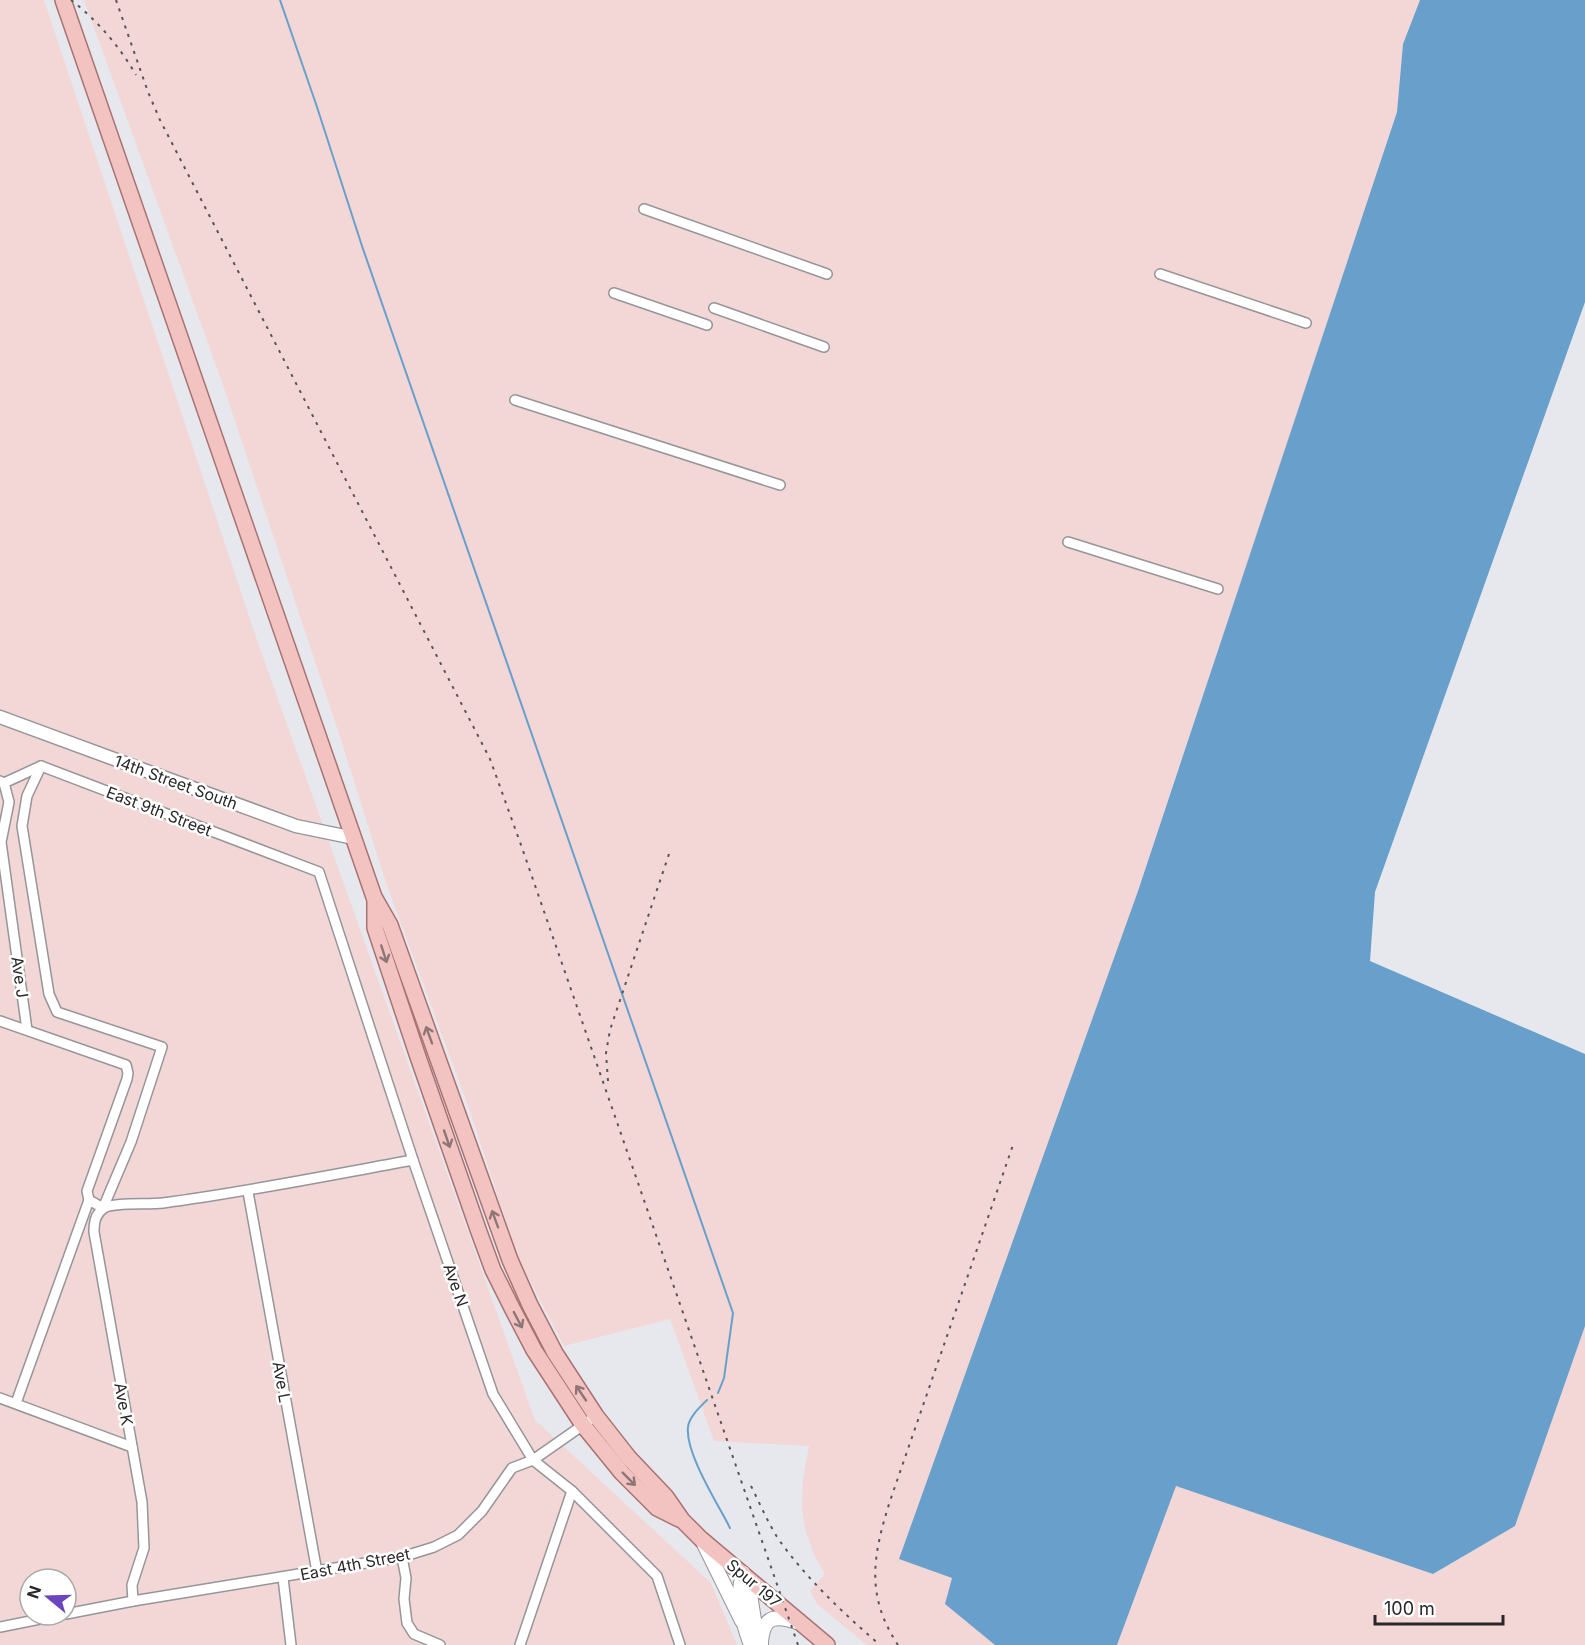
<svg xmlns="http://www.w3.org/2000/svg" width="1585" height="1645" viewBox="0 0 1585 1645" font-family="Inter,sans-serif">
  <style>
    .industrial { fill: #f2d7d6; fill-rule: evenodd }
    .water { fill: #68a0cb }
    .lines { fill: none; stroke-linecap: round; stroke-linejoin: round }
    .stream { stroke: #68a0cb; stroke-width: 2 }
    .minor-casing { stroke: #95959a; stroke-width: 12 }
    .tertiary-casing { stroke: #95959a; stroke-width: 15 }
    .secondary-casing { stroke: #95959a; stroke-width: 16 }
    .primary-casing { stroke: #a77373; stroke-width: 18 }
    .minor { stroke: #fff; stroke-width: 9 }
    .tertiary { stroke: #fff; stroke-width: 12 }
    .secondary { stroke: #fff; stroke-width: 14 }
    .primary { stroke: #f3c3c2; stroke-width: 15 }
    .rail { stroke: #555658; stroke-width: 2; stroke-dasharray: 3 6; stroke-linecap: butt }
    .oneway { stroke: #8e7676 }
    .labels { text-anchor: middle; stroke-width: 5; stroke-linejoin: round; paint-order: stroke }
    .street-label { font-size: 16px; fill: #28282a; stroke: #fff }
  </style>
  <rect width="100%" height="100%" fill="#e7e8ed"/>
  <g class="industrial">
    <path d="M0,0H44L257,640L535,1420L711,1583L737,1645H0ZM30,1579H66V1615H30Z"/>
    <polygon points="84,0 1420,0 1403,44 1397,112 1138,891 900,1559 952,1578 946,1604 995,1645 867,1645 817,1604 810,1591 825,1574 814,1555 805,1529 802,1506 803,1479 809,1446 714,1441 670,1319 564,1346 518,1258 470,1111 385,880 342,743 223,385"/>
    <polygon points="1585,1326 1585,1645 1117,1645 1176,1485 1433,1574 1515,1526"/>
  </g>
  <polygon class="water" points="1420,0 1585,0 1585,302 1375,892 1370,961 1585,1054 1585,1326 1515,1526 1433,1574 1176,1486 1117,1645 995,1645 945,1604 952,1578 899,1559 1138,891 1397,112 1403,44"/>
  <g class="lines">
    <g class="stream">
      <polyline points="280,0 316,104 362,246 733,1313 724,1378 718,1393"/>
      <path d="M707,1400C700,1407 689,1417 688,1427C685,1453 718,1504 730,1528"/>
    </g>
    <g class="minor-casing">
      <g id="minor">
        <polyline points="644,209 827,274"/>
        <polyline points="1160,274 1306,323"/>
        <polyline points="614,293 707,325"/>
        <polyline points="714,308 824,347"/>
        <polyline points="515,400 780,485"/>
        <polyline points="1068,542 1218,589"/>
        <polyline points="0,781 4,783 41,766 319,872 413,1160 493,1394 533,1460 572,1491 657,1576 680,1645"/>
        <polyline points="4,783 9,802 1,842 27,1030"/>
        <polyline points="0,1021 126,1065 128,1073 127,1079 87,1191 89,1200"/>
        <polyline points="248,1192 317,1572"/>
        <polyline points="0,1398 132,1447"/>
        <polyline points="16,1403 89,1200 103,1208 131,1142 162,1047 57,1012 49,994 22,826 27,796 41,766"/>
        <polyline points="402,1557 406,1578 404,1599 407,1623 414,1634 440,1645"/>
        <polyline points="283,1578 291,1645"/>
        <path d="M133,1601L132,1585L144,1548L142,1502L94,1232C94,1223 95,1214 104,1208C114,1202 149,1205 163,1203C247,1192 330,1175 413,1160"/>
        <polyline points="66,1614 133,1601 402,1557 434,1547 458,1535 482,1511 512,1468 533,1460 596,1416"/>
        <polyline points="0,1627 60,1615"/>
        <polyline points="520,1645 572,1491"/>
      </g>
    </g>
    <g class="tertiary-casing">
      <polyline id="tertiary" points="0,717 296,826 354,838"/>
    </g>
    <g class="secondary-casing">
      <g id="secondary">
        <polyline points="704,1544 742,1621"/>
        <polyline points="743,1573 749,1588 754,1620 761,1645"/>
        <path d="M743,1573C736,1599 742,1621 751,1645"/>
        <path d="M761,1642C763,1614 777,1615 800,1623"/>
      </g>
    </g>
    <g class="primary-casing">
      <g id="primary">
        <polyline points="63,0 374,897 390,925 510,1260 530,1305 555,1353 596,1416 629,1458 666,1497 682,1520 701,1539 827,1645"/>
        <polyline points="375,900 375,928 417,1054 479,1232 493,1270 512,1308 534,1350 583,1425 622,1473 657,1508 679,1519"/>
      </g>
    </g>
    <use href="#minor" class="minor"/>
    <use href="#tertiary" class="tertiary"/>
    <use href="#secondary" class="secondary"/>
    <use href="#primary" class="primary"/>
    <g class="rail">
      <path d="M71,0C97,20 120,47 136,75"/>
      <polyline points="116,0 148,92 160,120 490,759 521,845 798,1645"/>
      <polyline points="608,1081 606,1053 610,1030 670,851"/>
      <path d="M751,1486C760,1504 768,1523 779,1540C807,1579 844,1614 880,1645"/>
      <path d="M898,1645C865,1595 873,1555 890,1501L1013,1145"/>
    </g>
  </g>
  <defs><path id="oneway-shaft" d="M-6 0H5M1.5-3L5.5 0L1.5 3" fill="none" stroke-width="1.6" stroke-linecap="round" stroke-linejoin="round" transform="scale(1.5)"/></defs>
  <g class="oneway">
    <use href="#oneway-shaft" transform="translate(384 954) rotate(72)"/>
    <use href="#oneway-shaft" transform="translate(429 1035) rotate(-110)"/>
    <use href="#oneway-shaft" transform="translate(447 1139) rotate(71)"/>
    <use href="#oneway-shaft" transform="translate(495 1219) rotate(-110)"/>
    <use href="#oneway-shaft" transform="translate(518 1320) rotate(62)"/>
    <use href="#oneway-shaft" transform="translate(581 1393) rotate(-124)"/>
    <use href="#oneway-shaft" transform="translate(629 1479) rotate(45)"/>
  </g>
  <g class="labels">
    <g class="street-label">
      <text transform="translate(176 782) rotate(20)" y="6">14th Street South</text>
      <text transform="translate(159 811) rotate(21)" y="6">East 9th Street</text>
      <text transform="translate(20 977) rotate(82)" y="6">Ave J</text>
      <text transform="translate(456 1285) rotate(71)" y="6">Ave N</text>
      <text transform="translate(282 1382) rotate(80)" y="6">Ave L</text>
      <text transform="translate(124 1404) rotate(80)" y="6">Ave K</text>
      <text transform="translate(355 1564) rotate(-11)" y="6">East 4th Street</text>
      <text transform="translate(754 1583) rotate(40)" y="6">Spur 197</text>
    </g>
  </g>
  <g transform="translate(48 1597) rotate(289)"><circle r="28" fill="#ffffff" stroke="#a9a9aa" stroke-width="1.5"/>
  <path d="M0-4.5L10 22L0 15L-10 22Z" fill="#6b45bd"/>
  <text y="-9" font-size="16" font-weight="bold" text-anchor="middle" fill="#28282a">N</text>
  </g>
  <path d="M1375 1615v9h128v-9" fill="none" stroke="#28282a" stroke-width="3"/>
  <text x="1384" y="1615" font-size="18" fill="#28282a" stroke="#ffffff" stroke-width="4.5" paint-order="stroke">100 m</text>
</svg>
